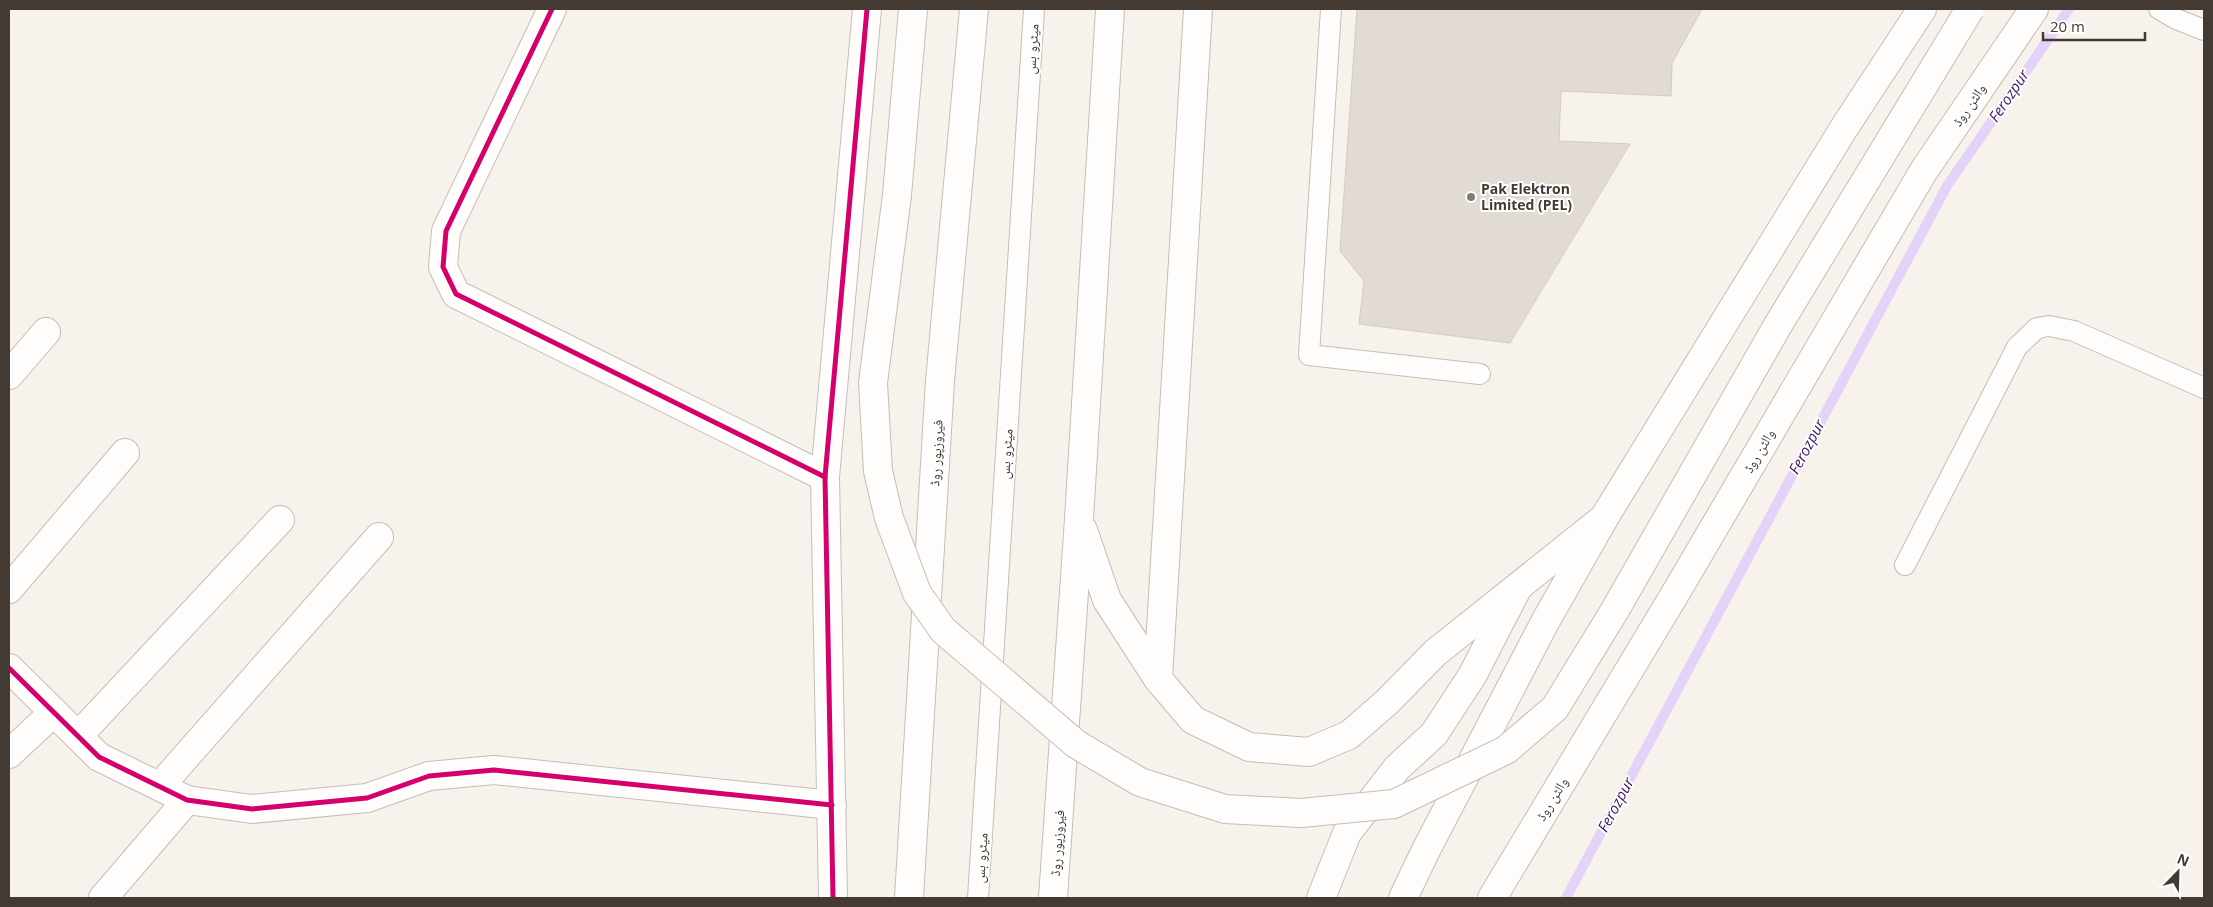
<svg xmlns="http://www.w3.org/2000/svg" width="2213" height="907" viewBox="0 0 2213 907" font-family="'Open Sans','Noto Naskh Arabic',sans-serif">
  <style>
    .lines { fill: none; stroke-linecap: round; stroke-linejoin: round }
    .stream { stroke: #e4d2f8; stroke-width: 10 }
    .building { fill: #e1dbd4; stroke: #d2ccc5 }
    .service-casing { stroke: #c4beb8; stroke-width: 22 }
    .minor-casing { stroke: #c4beb8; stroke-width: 30 }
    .tertiary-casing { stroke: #c4beb8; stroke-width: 30 }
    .secondary-casing { stroke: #c4beb8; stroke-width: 30 }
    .primary-casing { stroke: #c4beb8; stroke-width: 30 }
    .service { stroke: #fefdfc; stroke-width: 20 }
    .minor { stroke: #fefdfc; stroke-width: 28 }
    .tertiary { stroke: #fefdfc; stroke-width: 28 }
    .secondary { stroke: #fefdfc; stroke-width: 28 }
    .primary { stroke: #fefdfc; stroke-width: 28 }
    .primary-bridge-casing { stroke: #c4beb8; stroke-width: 30; stroke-linecap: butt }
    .primary-bridge { stroke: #fefdfc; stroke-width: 28 }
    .cycleway-casing { stroke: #fff; stroke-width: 8 }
    .cycleway { stroke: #d6006c; stroke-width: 5 }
    .poi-dot { fill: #827b74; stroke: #fff; stroke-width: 2 }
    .labels { text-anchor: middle; stroke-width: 4; stroke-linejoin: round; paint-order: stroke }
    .street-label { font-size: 14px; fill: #433b33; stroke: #fff }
    .poi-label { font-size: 14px; font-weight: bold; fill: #433b33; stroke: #fff; text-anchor: start }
    .water-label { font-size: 15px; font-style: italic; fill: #3f1464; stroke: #fff }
  </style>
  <rect width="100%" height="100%" fill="#f8f2ec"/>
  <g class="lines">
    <polyline class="stream" points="1566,898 1947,186 2069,9"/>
  </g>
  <polygon class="building" points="1357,9 1702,9 1672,63 1671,96 1561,91 1559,141 1630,144 1510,343 1359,324 1364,281 1340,251"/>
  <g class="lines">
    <g class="service-casing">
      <g id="service">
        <polyline points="1331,9 1309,355 1480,374"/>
        <polyline points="2159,9 2176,19 2204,30"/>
        <polyline points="1905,565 2017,347 2037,328 2049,326 2074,331 2204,388"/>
        <polyline points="978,898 1034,9"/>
      </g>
    </g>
    <g class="minor-casing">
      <g id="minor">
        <polyline points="552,9 446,231 443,267 456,294 825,477"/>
        <polyline points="9,375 46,332"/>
        <polyline points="9,589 125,453"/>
        <polyline points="9,668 99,757 187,800 252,809 367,798 429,776 494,770 832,805"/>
        <polyline points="1158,679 1198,9"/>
        <polyline points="78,736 280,520"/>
        <polyline points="9,754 54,712"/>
        <polyline points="160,786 379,537"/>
        <polyline points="103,898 187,800"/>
      </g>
    </g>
    <g class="tertiary-casing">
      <polyline id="tertiary" points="833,898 825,477 867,9"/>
    </g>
    <g class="secondary-casing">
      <g id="secondary">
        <polyline points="1321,898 1347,833 1397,768 1434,734 1472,676 1518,587"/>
        <polyline points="1403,898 1426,850 1545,622 1604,518 1844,128 1922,9"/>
        <polyline points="1492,898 1675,594 1923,172 2034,9"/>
      </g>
    </g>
    <g class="primary-casing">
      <g id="primary">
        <polyline points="1083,530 1107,600 1158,679 1193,720 1249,747 1309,752 1349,735 1387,702 1435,653 1604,518"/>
        <polyline points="909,898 940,381 974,9"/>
        <polyline points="1053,898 1079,519 1110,9"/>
      </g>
    </g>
    <use href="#service" class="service"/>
    <use href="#minor" class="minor"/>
    <use href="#tertiary" class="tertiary"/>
    <use href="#secondary" class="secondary"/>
    <use href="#primary" class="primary"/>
    <g class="primary-bridge-casing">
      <polyline id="primary-bridge" points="913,9 897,195 873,383 878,471 889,518 917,593 943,630 1076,744 1140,782 1225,809 1301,813 1394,804 1506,750 1555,708 1615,610 1778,325 1970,9"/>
    </g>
    <use href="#primary-bridge" class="primary-bridge"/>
    <g class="cycleway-casing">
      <g id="cycleway">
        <polyline points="552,9 446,231 443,267 456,294 825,477"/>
        <polyline points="9,668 99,757 187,800 252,809 367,798 429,776 494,770 832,805"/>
        <polyline points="833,898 825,477 867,9"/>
      </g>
    </g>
    <use href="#cycleway" class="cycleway"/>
  </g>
  <circle class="poi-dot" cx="1471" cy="197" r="5"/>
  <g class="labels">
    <g class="street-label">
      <text transform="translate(1032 49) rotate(-86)" y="5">میٹرو بس</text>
      <text transform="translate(1969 105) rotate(-56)" y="5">والٹن روڈ</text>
      <text transform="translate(1759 451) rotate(-60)" y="5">والٹن روڈ</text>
      <text transform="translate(936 453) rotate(-87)" y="5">فیروزپور روڈ</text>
      <text transform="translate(1006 454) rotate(-86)" y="5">میٹرو بس</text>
      <text transform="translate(1552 799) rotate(-59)" y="5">والٹن روڈ</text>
      <text transform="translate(1057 843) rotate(-86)" y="5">فیروزپور روڈ</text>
      <text transform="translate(981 858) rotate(-86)" y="5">میٹرو بس</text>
    </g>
    <g class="poi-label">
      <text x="1481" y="194">Pak Elektron<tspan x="1481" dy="16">Limited (PEL)</tspan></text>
    </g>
    <g class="water-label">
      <text transform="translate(2009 96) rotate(-56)" y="5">Ferozpur</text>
      <text transform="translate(1807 447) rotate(-62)" y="5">Ferozpur</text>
      <text transform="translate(1616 805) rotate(-62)" y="5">Ferozpur</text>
    </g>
  </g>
  <rect width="2213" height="907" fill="none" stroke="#433b33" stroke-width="20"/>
  <g transform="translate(2178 872) rotate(23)" stroke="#ffffff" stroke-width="4" paint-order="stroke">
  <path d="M0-4L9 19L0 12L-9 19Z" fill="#433b33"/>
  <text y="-8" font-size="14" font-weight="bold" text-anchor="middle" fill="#433b33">N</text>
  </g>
  <path d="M2043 32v8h102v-8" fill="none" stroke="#433b33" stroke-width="2.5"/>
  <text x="2050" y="32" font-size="15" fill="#433b33" stroke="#ffffff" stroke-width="4" paint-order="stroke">20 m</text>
</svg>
